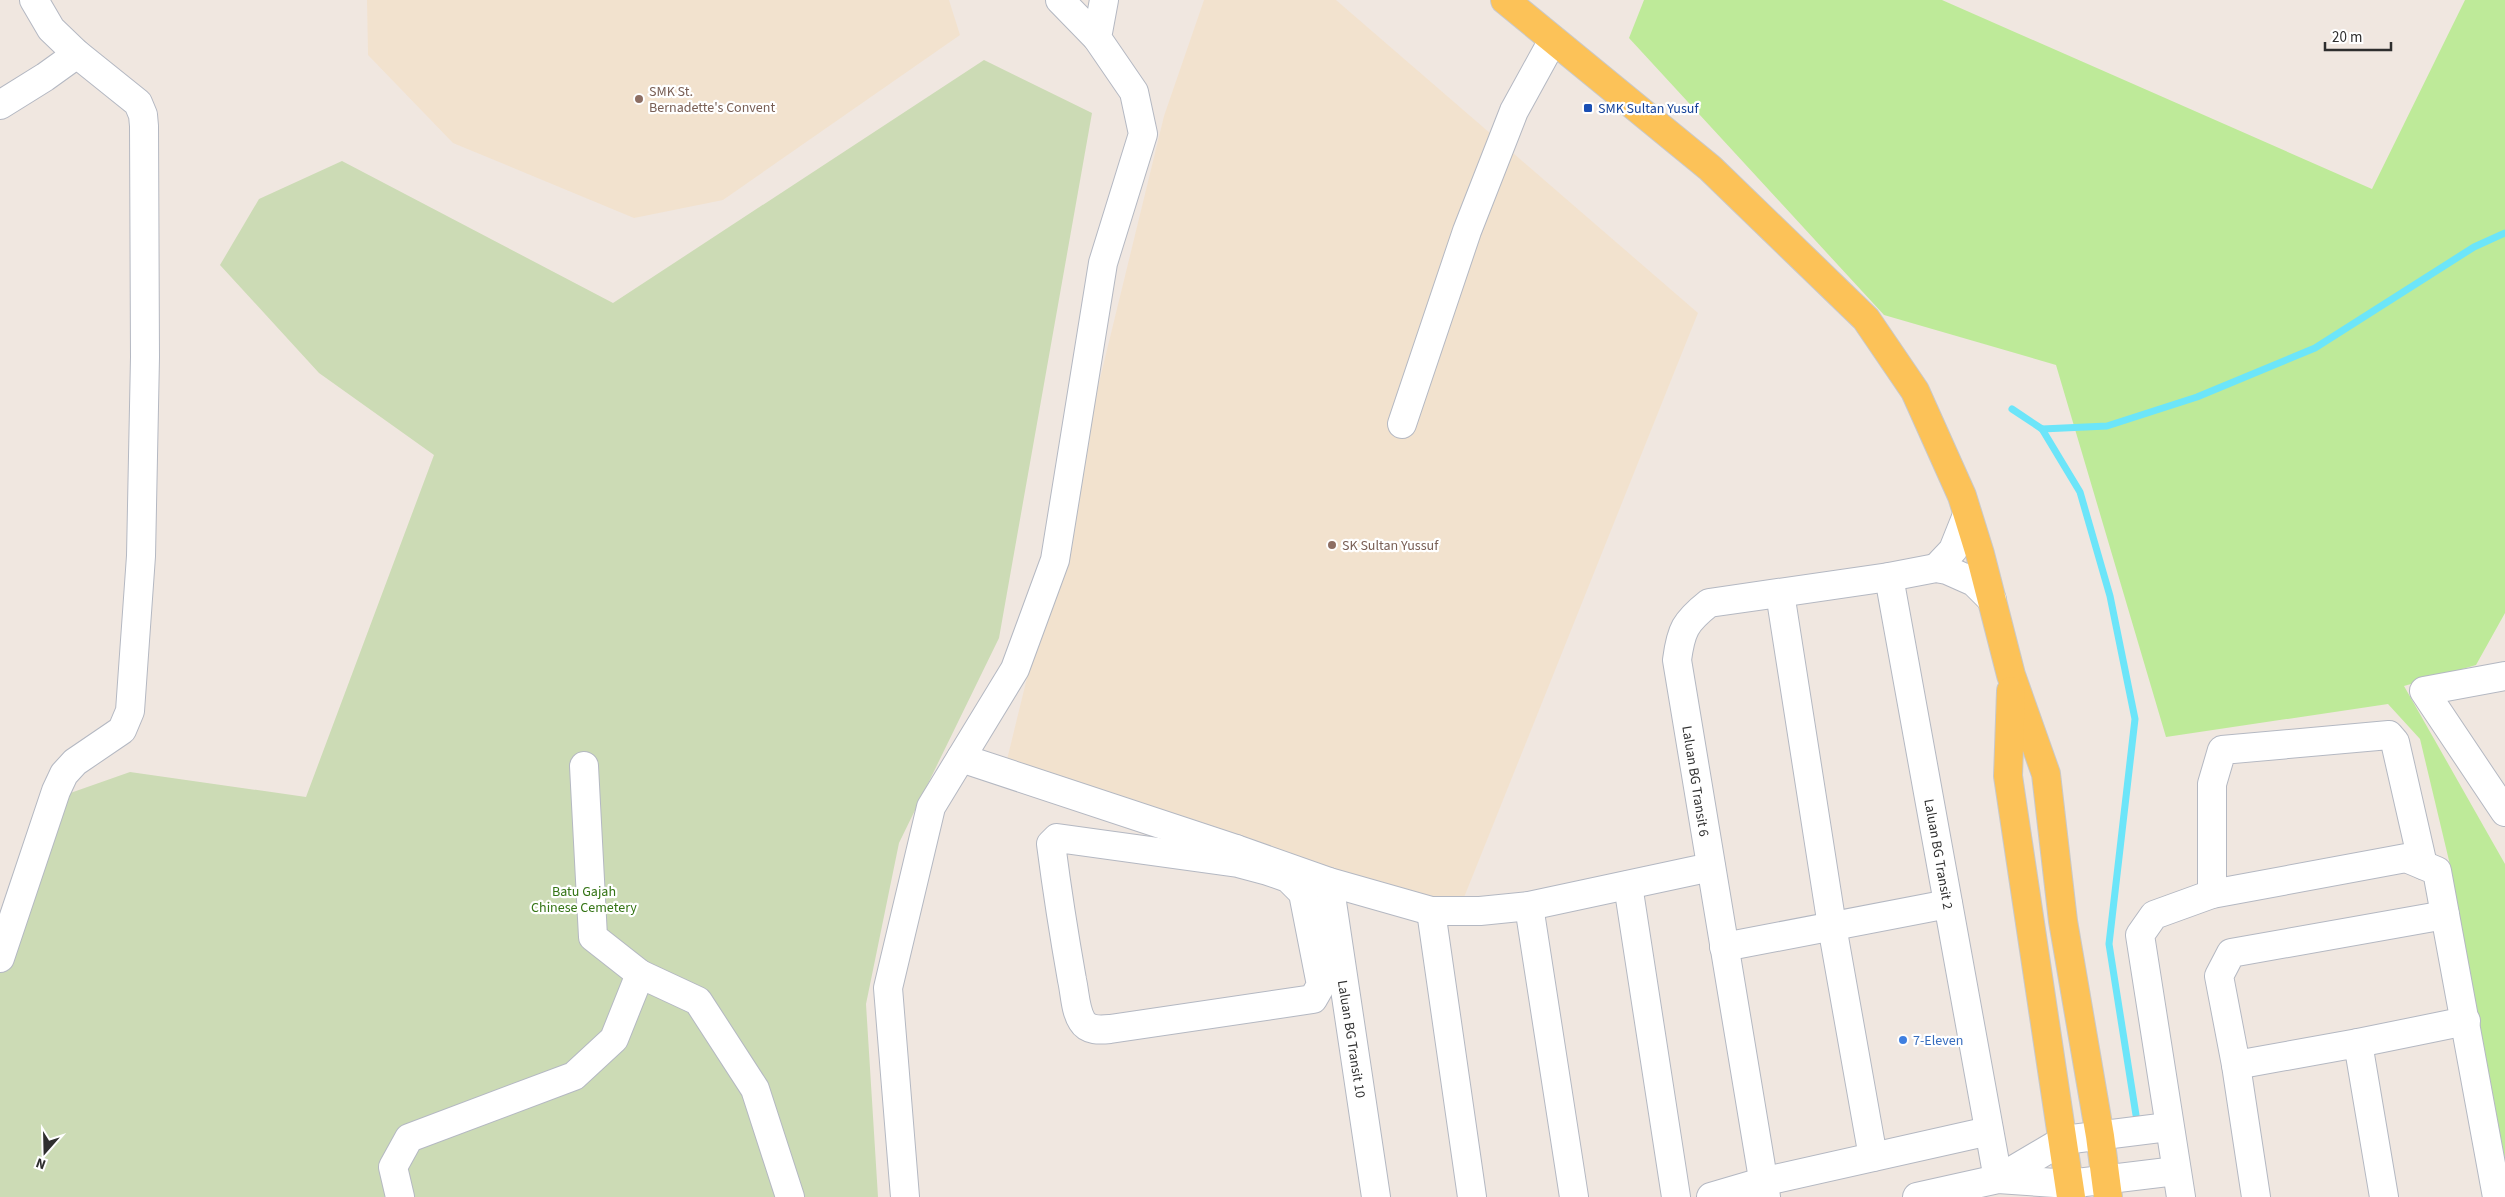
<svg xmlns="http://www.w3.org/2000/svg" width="2505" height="1197" viewBox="0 0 2505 1197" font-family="'Source Sans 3',sans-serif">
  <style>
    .education { fill: #f2e2ce }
    .green { fill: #beea99 }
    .cemetery { fill: #ccdbb5 }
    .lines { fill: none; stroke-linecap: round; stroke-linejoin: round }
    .stream { stroke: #6ce5f9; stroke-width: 7 }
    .minor-casing { stroke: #b4b8c2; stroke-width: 30 }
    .major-casing { stroke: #c9c9c9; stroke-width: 30 }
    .minor { stroke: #fff; stroke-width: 28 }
    .major { stroke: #fcc258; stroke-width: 28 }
    .education-dot { fill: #8d6e63; stroke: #fff; stroke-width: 2 }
    .transit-dot { fill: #1a4fb4; stroke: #fff; stroke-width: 2 }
    .shop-dot { fill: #3f7fe0; stroke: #fff; stroke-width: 2 }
    .labels { text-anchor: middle; stroke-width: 4.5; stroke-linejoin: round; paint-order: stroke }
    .education-label { font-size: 14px; fill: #785e54; stroke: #fff; text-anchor: start }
    .transit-label { font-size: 14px; fill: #164399; stroke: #fff; text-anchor: start }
    .street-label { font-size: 14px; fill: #2e2e2e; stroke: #fff }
    .park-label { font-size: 14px; fill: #347415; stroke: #fff }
    .shop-label { font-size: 14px; fill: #366cbe; stroke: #fff; text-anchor: start }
  </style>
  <rect width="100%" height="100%" fill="#f0e7e0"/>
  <g class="education">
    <polygon points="367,0 949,0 960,35 723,200 634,218 453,143 368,55"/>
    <polygon points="1204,0 1336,0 1698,313 1459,910 1003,776 1164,116"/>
  </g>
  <polygon class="green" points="1644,0 1942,0 2372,189 2465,0 2505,0 2505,613 2476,665 2404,686 2505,864 2505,1160 2451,869 2420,739 2388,704 2166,737 2056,365 1884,315 1629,38"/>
  <polygon class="cemetery" points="984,60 1092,113 999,638 899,843 866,1004 878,1197 0,1197 0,949 59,797 130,772 306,797 434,455 319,373 220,265 259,199 342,161 613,303"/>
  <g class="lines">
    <g class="stream">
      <polyline points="2012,409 2042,429 2107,426 2197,397 2315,348 2474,247 2505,233"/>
      <polyline points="2042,429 2080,492 2110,596 2135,719 2109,944 2136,1115"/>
    </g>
    <g class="minor-casing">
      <g id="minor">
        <polyline points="1060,0 1097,38"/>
        <polyline points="0,105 45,77 77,54 51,29 34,0"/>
        <polyline points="1402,424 1467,231 1514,111 1553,40"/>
        <polyline points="1936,568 1953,550 1967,515"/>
        <polyline points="1889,577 1998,1179"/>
        <polyline points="1780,593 1832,926 1873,1157"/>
        <polyline points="2505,676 2424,691 2505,812"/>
        <polyline points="961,758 1236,849 1329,882 1431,911 1480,911 1529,906 1711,867"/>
        <polyline points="584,766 593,937 640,974"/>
        <path d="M1236,849L1238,863L1057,838L1051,844C1057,890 1064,935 1072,980C1075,993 1075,1010 1082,1021C1088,1031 1100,1030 1110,1029L1313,999L1321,985L1303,893L1288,878L1268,871L1238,863"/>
        <polyline points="1329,882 1376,1197"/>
        <polyline points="1628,885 1676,1197"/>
        <polyline points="2212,894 2212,784 2222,750 2389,735 2395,742 2423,865"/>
        <polyline points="1529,906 1574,1197"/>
        <polyline points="1431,911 1472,1197"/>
        <polyline points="1724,947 1948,904"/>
        <polyline points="0,958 56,791 64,774 75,762 122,730 130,711 141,556 145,357 144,126 143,115 138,103 77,54"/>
        <polyline points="2358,1043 2466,1021"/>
        <polyline points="2236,1065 2358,1043 2384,1197"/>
        <polyline points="1998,1179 2064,1140 2168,1127"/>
        <polyline points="400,1197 393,1167 409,1138 574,1076 614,1039 640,974 698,1001 755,1089 790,1197"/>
        <polyline points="905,1197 888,988 931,807 1015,669 1055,560 1103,263 1143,134 1134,92 1097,38 1104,0"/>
        <polyline points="1711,1197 1762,1182 1989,1131"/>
        <path d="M1766,1197L1677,660C1681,630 1685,622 1709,603L1889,577L1936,568L1947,570L1974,582L1992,600"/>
        <polyline points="1917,1197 1998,1179 2069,1184 2176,1171"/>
        <polyline points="2181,1197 2140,935 2154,915 2212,894 2406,858 2437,871 2497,1197"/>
        <polyline points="2256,1197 2236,1065 2219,976 2231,953 2445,915"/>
      </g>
    </g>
    <g class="major-casing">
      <g id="major">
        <polyline points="1505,0 1710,168 1866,319 1915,391 1962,496 1980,554 2011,675 2046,774 2063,921 2100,1136 2108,1197"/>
        <polyline points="2011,691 2008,776 2071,1197"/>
      </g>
    </g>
    <use href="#minor" class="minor"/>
    <use href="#major" class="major"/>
  </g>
  <g class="education-dot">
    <circle cx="639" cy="99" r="5"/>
    <circle cx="1332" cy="545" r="5"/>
  </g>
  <rect class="transit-dot" x="1583" y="103" width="10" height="10" rx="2.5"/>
  <circle class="shop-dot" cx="1903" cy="1040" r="5"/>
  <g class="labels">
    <g class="education-label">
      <text x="649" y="96">SMK St.<tspan x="649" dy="16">Bernadette's Convent</tspan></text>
      <text x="1342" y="550">SK Sultan Yussuf</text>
    </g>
    <g class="transit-label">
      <text x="1598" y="113">SMK Sultan Yusuf</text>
    </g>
    <g class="street-label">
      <text transform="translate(1696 781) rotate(81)" y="5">Laluan BG Transit 6</text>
      <text transform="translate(1939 854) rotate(80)" y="5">Laluan BG Transit 2</text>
      <text transform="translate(1352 1039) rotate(81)" y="5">Laluan BG Transit 10</text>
    </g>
    <g class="park-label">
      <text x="584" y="896">Batu Gajah<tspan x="584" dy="16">Chinese Cemetery</tspan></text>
    </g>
    <g class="shop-label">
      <text x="1913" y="1045">7-Eleven</text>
    </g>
  </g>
  <g transform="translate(45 1152) rotate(200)" stroke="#ffffff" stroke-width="4" paint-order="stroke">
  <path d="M0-4L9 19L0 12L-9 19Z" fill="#2e2e2e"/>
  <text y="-8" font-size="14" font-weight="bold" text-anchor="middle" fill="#2e2e2e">N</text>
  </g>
  <path d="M2325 42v8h66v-8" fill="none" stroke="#2e2e2e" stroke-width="2.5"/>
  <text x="2332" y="42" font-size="15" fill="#2e2e2e" stroke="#ffffff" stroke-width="4" paint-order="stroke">20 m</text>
</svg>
